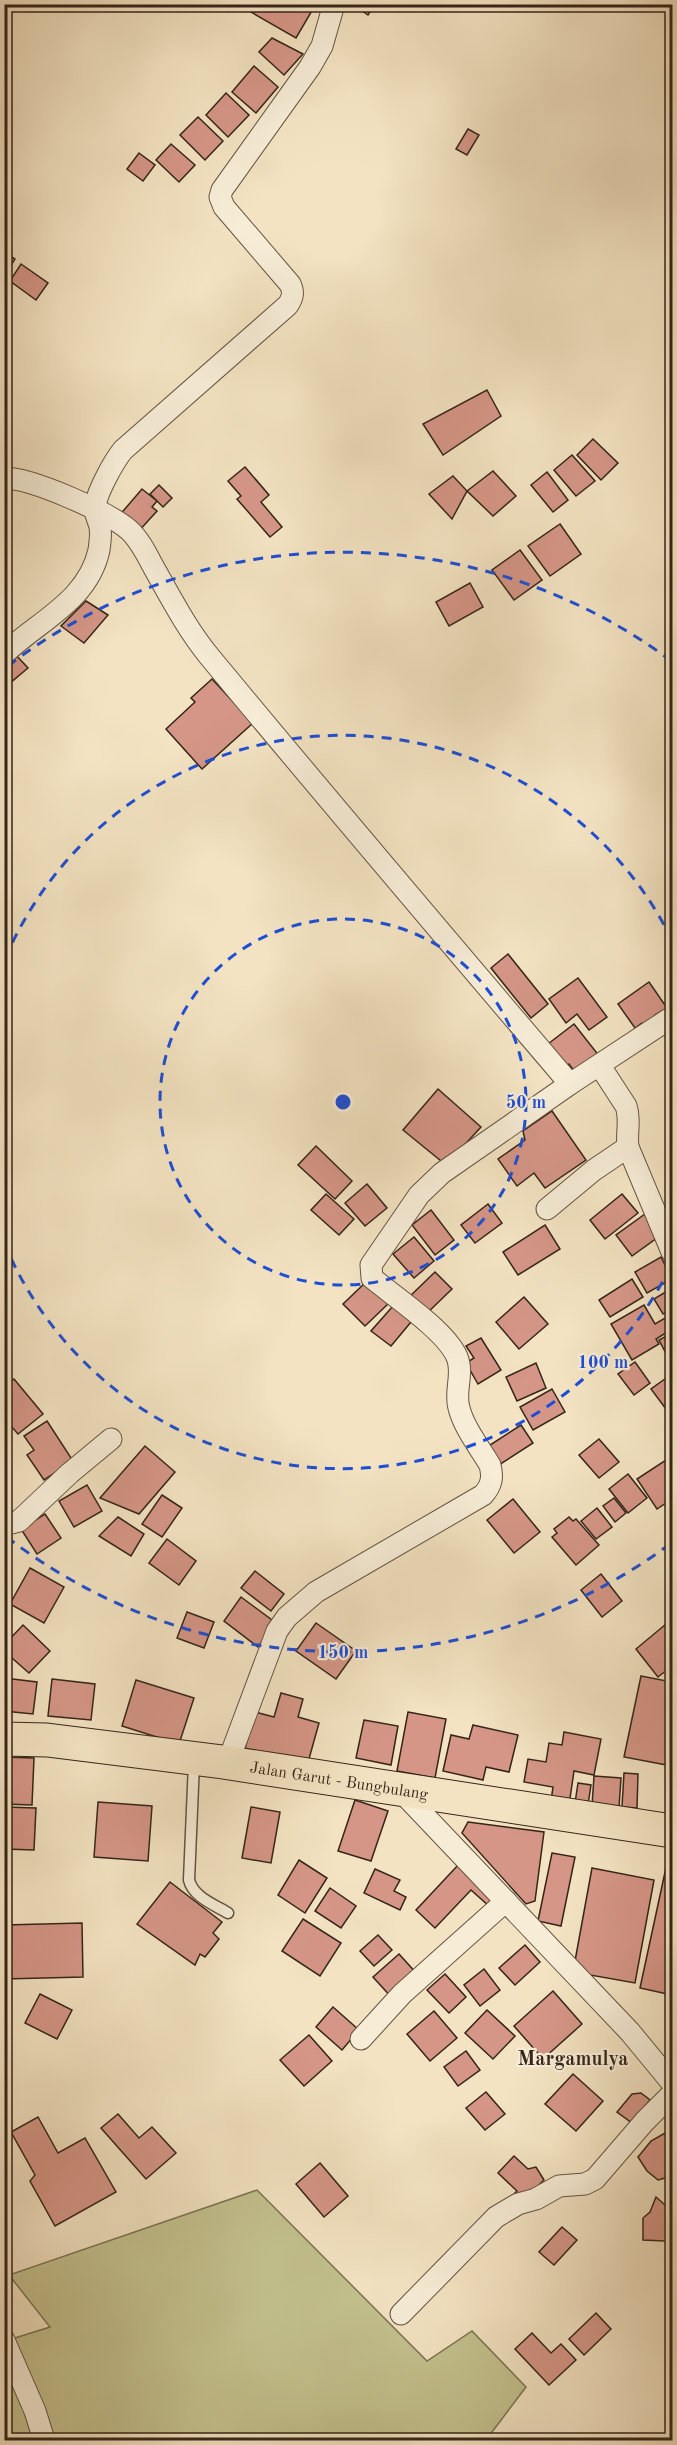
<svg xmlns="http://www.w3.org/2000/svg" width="677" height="2445" viewBox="0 0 677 2445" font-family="'Old Standard TT',serif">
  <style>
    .green { fill: #c3c18e; stroke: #7c7354; stroke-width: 1.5 }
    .building { fill: #d59687; stroke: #352519; stroke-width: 1.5 }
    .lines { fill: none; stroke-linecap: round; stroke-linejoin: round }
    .lane-casing { stroke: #645443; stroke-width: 13 }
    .street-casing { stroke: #645443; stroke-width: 23 }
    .primary-casing { stroke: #352519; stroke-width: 35 }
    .lane { stroke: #f7edd7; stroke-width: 10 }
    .street { stroke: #f7edd7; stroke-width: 21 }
    .primary { stroke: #f3e3c2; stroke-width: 33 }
    .ring { fill: none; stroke: #1d4ed8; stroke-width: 3; stroke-dasharray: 10 8 }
    .labels { text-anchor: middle; stroke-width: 4.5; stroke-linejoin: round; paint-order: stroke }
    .street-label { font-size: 16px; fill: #352519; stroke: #f7edd7 }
    .quarter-label { font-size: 20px; font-weight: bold; fill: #352519; stroke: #f7edd7 }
    .centre { fill: #1d4ed8; stroke: #f7edd7; stroke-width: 3 }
    .ring-label { font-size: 18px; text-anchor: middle; font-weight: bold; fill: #1d4ed8; stroke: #f7edd7; stroke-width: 4.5; stroke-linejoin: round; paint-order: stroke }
  </style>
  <rect width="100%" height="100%" fill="#f3e3c2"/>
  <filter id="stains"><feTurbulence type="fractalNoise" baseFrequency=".00333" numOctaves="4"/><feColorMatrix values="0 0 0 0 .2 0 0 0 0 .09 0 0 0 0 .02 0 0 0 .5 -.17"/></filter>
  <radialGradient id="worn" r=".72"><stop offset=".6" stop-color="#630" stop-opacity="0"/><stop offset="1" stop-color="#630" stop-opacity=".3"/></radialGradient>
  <polygon class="green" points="257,2190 427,2361 472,2331 526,2387 486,2440 5,2440 5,2341 50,2327 9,2275"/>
  <g class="building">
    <polygon points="246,4 306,4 313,9 296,38 244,8"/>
    <polygon points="352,4 375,4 368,15"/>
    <polygon points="272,38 303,54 284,75 259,52"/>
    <polygon points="254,66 278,87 256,113 232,92"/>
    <polygon points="226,93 249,115 228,137 206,115"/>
    <polygon points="198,117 223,141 205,160 180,135"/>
    <polygon points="468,129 479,135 467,155 456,149"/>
    <polygon points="171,144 195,165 179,182 156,160"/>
    <polygon points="139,153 155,165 143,181 127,169"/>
    <polygon points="4,252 15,259 5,275 4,275"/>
    <polygon points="21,264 48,283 36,300 10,281"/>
    <polygon points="487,390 501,416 443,455 423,424"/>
    <polygon points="593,439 618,463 601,480 577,455"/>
    <polygon points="572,455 595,481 576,496 554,470"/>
    <polygon points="245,467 269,495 261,502 282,527 270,537 237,499 241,496 228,481"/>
    <polygon points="493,471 516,496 493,516 467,491"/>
    <polygon points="547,472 568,500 553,512 531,485"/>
    <polygon points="453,476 467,491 452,519 429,494"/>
    <polygon points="159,485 172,498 163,507 150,494"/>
    <polygon points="142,489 157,501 152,507 157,511 137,533 118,517"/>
    <polygon points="560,524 581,554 550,576 528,546"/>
    <polygon points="520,550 542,580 514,600 492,570"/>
    <polygon points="470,583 483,607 449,626 436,602"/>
    <polygon points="86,601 108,615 84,643 61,626"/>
    <polygon points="15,654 28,668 10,683 4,680 4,665"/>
    <polygon points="212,679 253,723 202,769 166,729 195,702 191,698"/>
    <polygon points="508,954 548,1004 531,1018 491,968"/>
    <polygon points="578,978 607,1017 589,1030 577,1014 566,1023 549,999"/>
    <polygon points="649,982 667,1008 655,1015 647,1029 642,1023 635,1028 618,1004"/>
    <polygon points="574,1024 600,1057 577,1075 569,1064 562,1069 544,1047"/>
    <polygon points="438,1089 481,1127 446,1165 403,1130"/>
    <polygon points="552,1111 586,1160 545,1188 534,1173 517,1186 498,1159 525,1140 523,1131"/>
    <polygon points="316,1146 352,1181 335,1199 298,1165"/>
    <polygon points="367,1184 387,1208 365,1226 345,1203"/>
    <polygon points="326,1194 354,1219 339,1235 311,1210"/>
    <polygon points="622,1194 638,1213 605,1239 590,1220"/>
    <polygon points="488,1204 502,1223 475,1243 461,1225"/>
    <polygon points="431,1210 454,1240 435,1255 412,1225"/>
    <polygon points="645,1214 661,1235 632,1256 616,1235"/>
    <polygon points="545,1225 560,1249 518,1275 503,1252"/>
    <polygon points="414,1237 434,1261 414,1278 393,1254"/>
    <polygon points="661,1257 672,1279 647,1293 635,1272"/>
    <polygon points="435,1272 452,1289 423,1317 406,1300"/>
    <polygon points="632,1279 643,1297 610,1317 599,1300"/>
    <polygon points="367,1281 389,1303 365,1326 343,1304"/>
    <polygon points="672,1288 672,1308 663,1314 654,1299"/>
    <polygon points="524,1297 548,1324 519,1349 496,1322"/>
    <polygon points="644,1305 655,1324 672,1314 672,1329 656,1339 659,1344 632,1360 611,1324"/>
    <polygon points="393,1306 411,1322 391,1346 371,1331"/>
    <polygon points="672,1333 672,1362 671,1363 659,1340"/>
    <polygon points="481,1338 501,1370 478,1384 466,1363 474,1358 466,1346"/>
    <polygon points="635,1362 650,1383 634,1395 618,1374"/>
    <polygon points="536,1363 546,1388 517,1401 506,1377"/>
    <polygon points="669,1376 672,1381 672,1410 669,1413 651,1389"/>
    <polygon points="14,1379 43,1414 18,1434 4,1418 4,1387"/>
    <polygon points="552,1389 565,1412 533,1430 520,1407"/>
    <polygon points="47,1421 73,1461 44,1480 27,1455 34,1450 24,1436"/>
    <polygon points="521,1425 533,1443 499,1465 487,1447"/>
    <polygon points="599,1439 619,1462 599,1478 579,1455"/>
    <polygon points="145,1446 175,1472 139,1514 100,1498"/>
    <polygon points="666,1460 669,1465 672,1462 672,1499 657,1509 637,1479"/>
    <polygon points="628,1474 647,1498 628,1513 609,1489"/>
    <polygon points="87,1485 102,1511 74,1527 59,1501"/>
    <polygon points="162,1495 182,1508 162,1537 142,1524"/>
    <polygon points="614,1498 626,1513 615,1522 603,1506"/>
    <polygon points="513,1499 540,1532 514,1553 487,1520"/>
    <polygon points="597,1508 612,1527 596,1539 581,1521"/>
    <polygon points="45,1514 61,1538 37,1554 21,1529"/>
    <polygon points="118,1517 144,1534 131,1556 99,1536"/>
    <polygon points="569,1517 573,1521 576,1519 599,1545 576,1565 552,1537 557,1533 554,1529"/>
    <polygon points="167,1539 196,1561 179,1585 149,1563"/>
    <polygon points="30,1568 64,1587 44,1623 10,1604"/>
    <polygon points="255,1571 284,1594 271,1611 241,1588"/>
    <polygon points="601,1574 622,1601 602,1617 581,1590"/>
    <polygon points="241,1597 276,1623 258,1647 224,1621"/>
    <polygon points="187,1612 214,1622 204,1648 177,1638"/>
    <polygon points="672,1619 672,1666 658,1677 636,1649"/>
    <polygon points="316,1623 356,1651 336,1679 296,1651"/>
    <polygon points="23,1625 50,1651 29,1673 4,1651 4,1645"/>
    <polygon points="641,1676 672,1682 672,1766 624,1757"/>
    <polygon points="4,1678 37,1682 33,1714 4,1711"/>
    <polygon points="52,1679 95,1684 91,1720 48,1716"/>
    <polygon points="136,1680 194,1698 179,1744 122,1726"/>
    <polygon points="281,1693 303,1699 298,1717 319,1723 307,1766 245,1748 255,1712 274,1717"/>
    <polygon points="408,1712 446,1719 435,1778 397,1771"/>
    <polygon points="364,1720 398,1726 391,1765 356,1758"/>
    <polygon points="473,1725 518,1735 509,1772 486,1767 483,1780 443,1771 451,1735 469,1739"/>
    <polygon points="564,1732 601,1739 594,1775 574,1771 569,1805 551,1801 553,1787 524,1782 528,1759 546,1762 549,1743 562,1745"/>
    <polygon points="4,1757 34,1758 32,1805 4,1804"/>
    <polygon points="624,1773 638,1774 637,1808 622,1807"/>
    <polygon points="594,1776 621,1778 619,1807 592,1806"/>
    <polygon points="578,1783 591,1785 588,1805 575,1803"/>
    <polygon points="355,1800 388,1811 371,1861 338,1851"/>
    <polygon points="98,1802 152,1806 148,1861 94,1857"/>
    <polygon points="5,1807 36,1808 34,1850 4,1849"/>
    <polygon points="251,1807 280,1812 271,1863 242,1858"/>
    <polygon points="468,1822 544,1832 535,1901 526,1904 462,1833"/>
    <polygon points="552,1853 575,1857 561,1926 538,1921"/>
    <polygon points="299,1860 327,1878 305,1913 278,1895"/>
    <polygon points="460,1863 498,1899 490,1907 471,1890 435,1928 416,1910"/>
    <polygon points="667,1863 672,1864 672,1995 640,1988"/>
    <polygon points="592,1868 654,1880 635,1983 573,1972"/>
    <polygon points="375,1869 400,1880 394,1891 406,1897 400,1910 364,1893"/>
    <polygon points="170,1882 222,1922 213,1933 219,1939 205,1957 200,1954 195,1965 137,1924"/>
    <polygon points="330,1888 356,1906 341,1928 315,1911"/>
    <polygon points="303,1919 341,1943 320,1976 282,1951"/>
    <polygon points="82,1923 83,1977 4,1979 4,1925"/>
    <polygon points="378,1935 392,1950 374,1966 360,1951"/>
    <polygon points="525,1945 540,1962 515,1985 499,1968"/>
    <polygon points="399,1954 418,1975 393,1999 373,1977"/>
    <polygon points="484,1969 500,1990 480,2006 464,1985"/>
    <polygon points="445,1974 466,1997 449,2013 427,1990"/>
    <polygon points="553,1991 582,2024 543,2059 514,2026"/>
    <polygon points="40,1994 72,2010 57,2039 25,2023"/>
    <polygon points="333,2007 359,2030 342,2050 316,2027"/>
    <polygon points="487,2010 515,2036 493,2059 465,2033"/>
    <polygon points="434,2011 457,2038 430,2061 407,2034"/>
    <polygon points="309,2035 332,2061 304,2086 280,2060"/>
    <polygon points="466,2051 480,2070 458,2086 444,2067"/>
    <polygon points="573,2074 603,2101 576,2131 545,2104"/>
    <polygon points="486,2092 505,2114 485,2130 466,2108"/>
    <polygon points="641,2093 650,2100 632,2123 617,2112 632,2094"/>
    <polygon points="118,2114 139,2138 152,2127 176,2153 146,2179 101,2128"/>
    <polygon points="38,2117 58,2153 85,2138 116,2192 55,2226 30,2181 35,2175 11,2132"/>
    <polygon points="672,2129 672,2173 669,2177 658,2180 647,2171 638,2157 651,2141"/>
    <polygon points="514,2156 528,2169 536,2167 544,2180 524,2200 511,2197 517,2191 498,2173"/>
    <polygon points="320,2163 348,2196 324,2217 296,2184"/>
    <polygon points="656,2197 672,2211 672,2235 665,2241 643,2240 643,2218 650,2212"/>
    <polygon points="562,2227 577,2240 554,2265 539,2252"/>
    <polygon points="596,2313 611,2329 584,2355 569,2339"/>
    <polygon points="532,2333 551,2353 561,2344 576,2360 549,2385 515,2349"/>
  </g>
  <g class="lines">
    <g class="lane-casing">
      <path id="lane" d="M194,1763L189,1880C193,1897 215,1905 228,1913"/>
    </g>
    <g class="street-casing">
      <g id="street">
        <path d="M4,478C32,478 108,512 129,530C140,540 147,555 154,568C171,598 187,629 209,656C328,800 449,942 570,1084"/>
        <path d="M4,654C38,621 88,601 99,550C100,543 101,533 100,527C99,521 95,515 95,509C95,495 114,461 123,450L288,305C293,297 294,292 290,284L224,207L220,197L222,190L310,67L322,46L334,4"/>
        <path d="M600,1066L626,1106C631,1120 626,1133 628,1147L672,1252"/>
        <polyline points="547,1209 594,1170 628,1147"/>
        <polyline points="4,1520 11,1523 19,1521 70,1473 111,1439"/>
        <path d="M228,1762L277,1631L287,1617L316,1592L483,1495C492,1485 493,1477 490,1465C480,1448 464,1428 459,1408C454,1391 464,1374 457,1357C446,1331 395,1297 372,1278L371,1265L419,1195L442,1173L570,1084L672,1017"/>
        <polyline points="399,1789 630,2032 672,2083"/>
        <polyline points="361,2039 402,1994 506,1901"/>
        <polyline points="401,2314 496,2217 518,2204 536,2199 559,2186 585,2184 595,2179 645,2121 672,2094"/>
        <polyline points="4,2340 35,2411 44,2440"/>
      </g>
    </g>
    <g class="primary-casing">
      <g id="primary">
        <path id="s1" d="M4,1739L47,1740L223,1762L672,1831"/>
      </g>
    </g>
    <use href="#lane" class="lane"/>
    <use href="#street" class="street"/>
    <use href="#primary" class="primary"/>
  </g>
  <g class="ring">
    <circle cx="343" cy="1102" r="183"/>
    <path d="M671 1266A367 367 0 0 1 5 1245M5 959A367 367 0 0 1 671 938"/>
    <path d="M670 1544A550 550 0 0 1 8 1538M8 666A550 550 0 0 1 670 660"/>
  </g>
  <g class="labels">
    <g class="street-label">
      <text dy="6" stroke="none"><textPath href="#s1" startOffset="338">Jalan Garut - Bungbulang</textPath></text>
    </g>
    <g class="quarter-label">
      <text x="573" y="2065">Margamulya</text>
    </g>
  </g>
  <circle cx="343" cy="1102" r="9" class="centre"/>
  <g class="ring-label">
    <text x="526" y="1108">50 m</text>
    <text x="603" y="1368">100 m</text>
    <text x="343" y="1658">150 m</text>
  </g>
  <rect width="677" height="2445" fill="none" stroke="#f3e3c2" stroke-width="24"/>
  <rect x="6" y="6" width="665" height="2433" fill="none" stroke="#352519" stroke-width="3"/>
  <rect x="12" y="12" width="653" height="2421" fill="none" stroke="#352519" stroke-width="1.5"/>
  <rect width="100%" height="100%" filter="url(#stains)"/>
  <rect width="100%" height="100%" fill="url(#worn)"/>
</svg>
